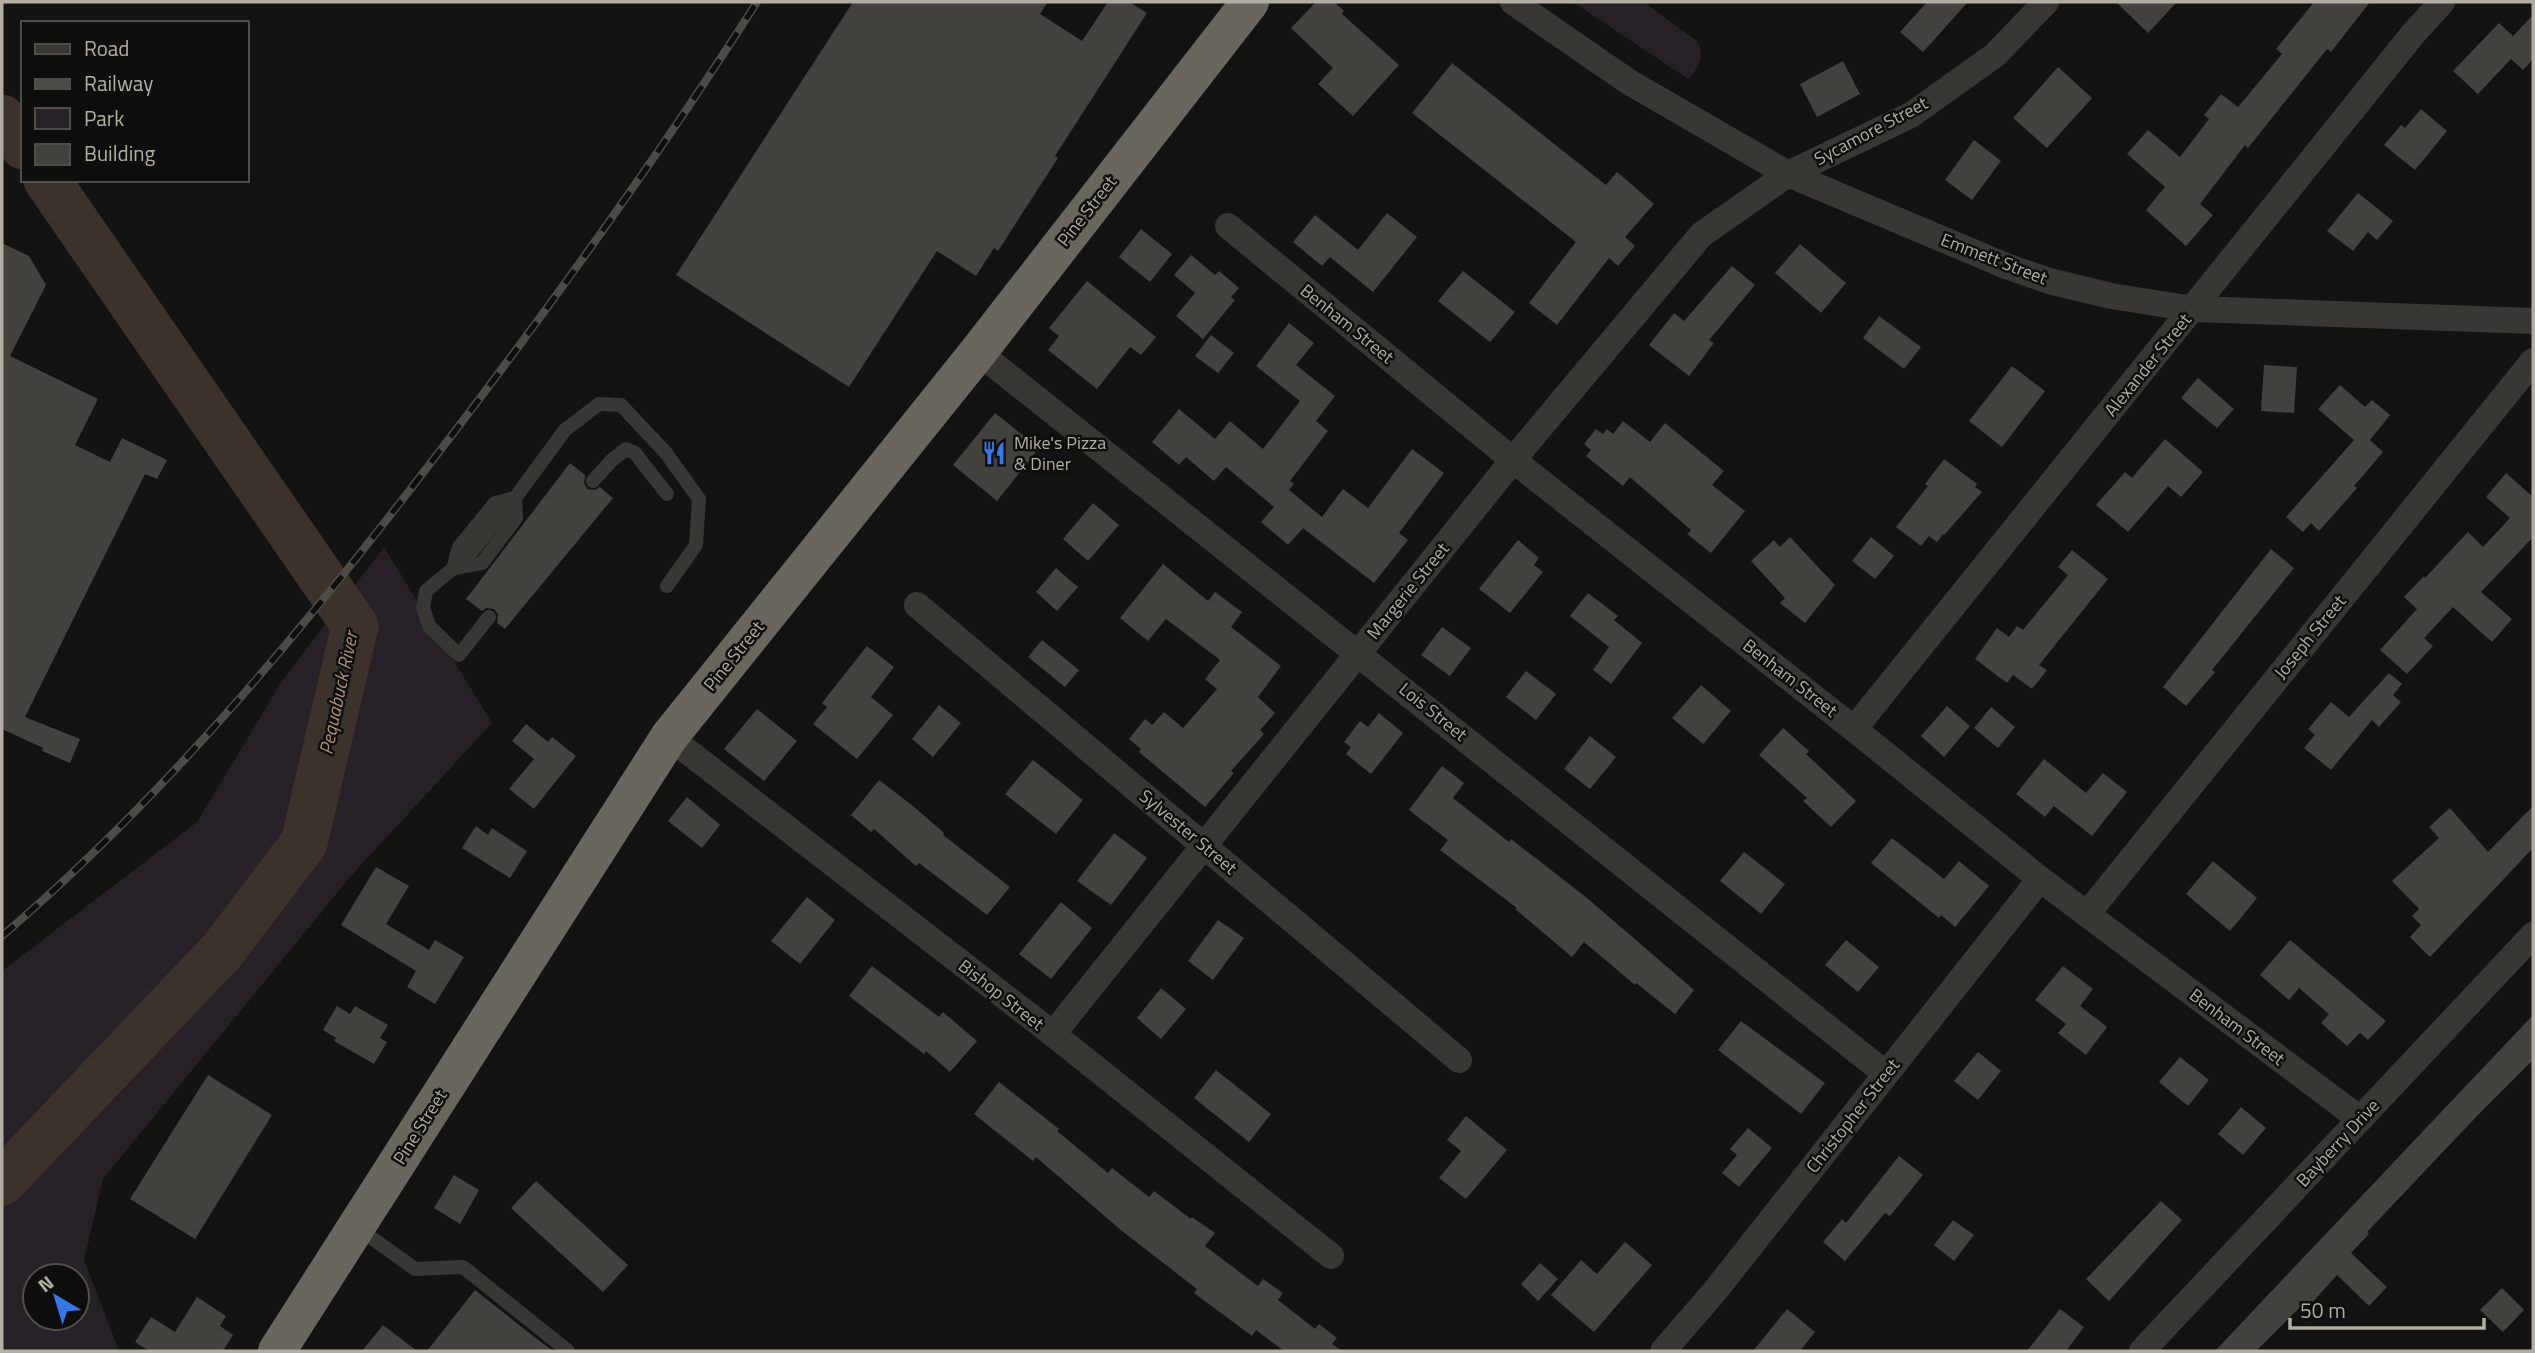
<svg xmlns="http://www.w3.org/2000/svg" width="2535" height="1353" viewBox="0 0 2535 1353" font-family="'Titillium Web',sans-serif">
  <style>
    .green { fill: #282027; fill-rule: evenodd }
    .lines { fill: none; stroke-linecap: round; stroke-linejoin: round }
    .river { stroke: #3b322c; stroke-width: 47 }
    .building { fill: #43423e }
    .lane { stroke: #383733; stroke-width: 14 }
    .street { stroke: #383733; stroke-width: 26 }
    .highway { stroke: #69665f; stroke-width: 38 }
    .rail-casing { stroke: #4d4b46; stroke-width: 8 }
    .rail { stroke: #0e0e0d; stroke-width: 5; stroke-dasharray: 16; stroke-linecap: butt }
    .labels { text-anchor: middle; stroke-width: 5; stroke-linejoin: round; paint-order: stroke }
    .street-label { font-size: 18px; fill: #b3aea4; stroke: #0e0e0d }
    .poi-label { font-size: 18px; fill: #b3aea4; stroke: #0e0e0d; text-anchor: start }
    .water-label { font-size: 19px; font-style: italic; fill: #ae917c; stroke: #0e0e0d }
  </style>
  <rect width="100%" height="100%" fill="#131312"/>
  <g class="green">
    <path d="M1573,2H1644L1697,41C1706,57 1699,67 1688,79Z"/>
    <path d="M384,547L492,723L350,877L103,1179L84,1260L119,1351H2V971L197,822L282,681ZM35,1276H77V1318H35Z"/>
  </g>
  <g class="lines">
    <g class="river">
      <polyline points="2,118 23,146"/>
      <polyline points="2,1182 222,951 304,843 355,626 47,180"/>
    </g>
  </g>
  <g class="building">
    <polygon points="853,2 1048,2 1040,14 1082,41 1108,2 1129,2 1147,13 1055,156 1058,158 998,251 994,248 976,276 937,251 849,387 676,275"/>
    <polygon points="1316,2 1334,2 1344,11 1342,14 1399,65 1353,116 1318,84 1333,68 1291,28"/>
    <polygon points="1927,2 1968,2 1923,52 1900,32"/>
    <polygon points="2116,2 2177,2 2148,33"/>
    <polygon points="2314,2 2370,2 2331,52 2327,49 2248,148 2245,145 2200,204 2213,215 2186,246 2146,210 2165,187 2127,154 2148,130 2180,157 2209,119 2204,115 2221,94 2238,107 2282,54 2276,49"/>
    <polygon points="2533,15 2533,59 2523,70 2511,59 2478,94 2453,71 2499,23 2513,36"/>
    <polygon points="1843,61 1860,94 1817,117 1800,84"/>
    <polygon points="1452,63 1606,185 1617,172 1654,204 1625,237 1635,246 1618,266 1609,258 1557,325 1529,303 1576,242 1412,113"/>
    <polygon points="2058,67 2092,98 2047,148 2013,118"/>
    <polygon points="2421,109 2447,131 2415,170 2384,145 2401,125 2405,128"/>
    <polygon points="1974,140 2001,161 1972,200 1945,180"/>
    <polygon points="2358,193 2393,221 2377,240 2368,232 2353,251 2327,231"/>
    <polygon points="1387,213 1417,237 1373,292 1330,257 1322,266 1293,242 1315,215 1358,250"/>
    <polygon points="1141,229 1172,254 1150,282 1119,257"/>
    <polygon points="2,243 29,256 46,285 10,356 98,399 75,445 110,462 122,438 167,460 157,479 145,474 25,717 80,739 70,763 42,751 43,748 2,729"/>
    <polygon points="1800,244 1846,283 1821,313 1775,273"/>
    <polygon points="1191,255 1215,275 1219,271 1239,288 1231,297 1235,300 1203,339 1176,316 1195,293 1174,275"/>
    <polygon points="1732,266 1755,285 1709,340 1714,343 1689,376 1649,345 1674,313 1684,321"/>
    <polygon points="1463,271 1515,312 1490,342 1438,301"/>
    <polygon points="1087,281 1156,337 1141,355 1130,347 1097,389 1048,350 1059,336 1049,328"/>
    <polygon points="1879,316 1921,347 1904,369 1863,338"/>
    <polygon points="1289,323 1314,343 1296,365 1335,396 1316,421 1328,431 1290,481 1294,484 1289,490 1322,517 1343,489 1368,508 1412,449 1444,473 1399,533 1408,540 1374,583 1303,528 1288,545 1261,522 1274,507 1226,467 1214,481 1186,457 1179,465 1152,442 1179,409 1215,439 1230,421 1263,449 1300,401 1256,366"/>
    <polygon points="1211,335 1234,353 1218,373 1195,356"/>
    <polygon points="2264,365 2297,367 2294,413 2261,411"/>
    <polygon points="2012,366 2045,391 2002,447 1969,421"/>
    <polygon points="2198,378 2234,409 2217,428 2181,398"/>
    <polygon points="2340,385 2365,407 2372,400 2390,415 2370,440 2383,452 2354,486 2357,488 2319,531 2311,523 2303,532 2286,517 2354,440 2318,409"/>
    <polygon points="995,413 1039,448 997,501 953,465"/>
    <polygon points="1623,421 1650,442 1665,423 1724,471 1712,485 1745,511 1711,553 1687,534 1691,530 1630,477 1623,486 1586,456 1591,450 1584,444 1596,429 1603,434 1607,429 1613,434"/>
    <polygon points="2165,439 2203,472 2181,497 2168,486 2128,532 2096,505 2125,472 2132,478"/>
    <polygon points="1944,459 1977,484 1975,487 1982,492 1944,535 1943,534 1937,542 1929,536 1921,546 1896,527 1928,486 1925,484"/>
    <polygon points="570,463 585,475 584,483 587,489 595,490 600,487 613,498 505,629 497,623 498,614 494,609 486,608 482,611 466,599"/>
    <polygon points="2506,473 2533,497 2533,537 2481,592 2512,619 2492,642 2453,607 2424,638 2433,646 2407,674 2380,650 2417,609 2404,597 2424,576 2425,578 2468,532 2483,547 2510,518 2486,497"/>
    <polygon points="1093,503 1119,525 1088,561 1063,539"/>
    <polygon points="1790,537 1835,585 1805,623 1780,603 1785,598 1751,561 1774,540 1780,547"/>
    <polygon points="1871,537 1894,556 1875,579 1852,561"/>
    <polygon points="1518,540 1539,558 1534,565 1543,572 1510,613 1479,589"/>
    <polygon points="2271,549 2294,568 2212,670 2215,672 2186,706 2163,687"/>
    <polygon points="2072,550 2108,579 2039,665 2047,670 2032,689 2013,675 2007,683 1975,659 1997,628 2009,637 2017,626 2023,630 2068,575 2058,567"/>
    <polygon points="1163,564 1208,601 1215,592 1242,612 1231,627 1281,666 1258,697 1275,713 1260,730 1264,734 1231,771 1234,773 1205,807 1139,752 1141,749 1129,739 1145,719 1152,725 1164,712 1183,728 1217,689 1205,679 1220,660 1166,619 1148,641 1120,618"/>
    <polygon points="1056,568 1078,587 1057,611 1036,592"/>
    <polygon points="1588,593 1618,616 1614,620 1642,643 1611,684 1593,670 1609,647 1570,616"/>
    <polygon points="1442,627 1471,648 1450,676 1421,655"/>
    <polygon points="1042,640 1079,670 1065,687 1028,657"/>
    <polygon points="867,646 894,667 871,697 893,715 857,759 813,724 827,707 822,703"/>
    <polygon points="1526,671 1556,694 1536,720 1506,697"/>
    <polygon points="2389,673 2402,684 2393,695 2401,702 2379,727 2372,720 2331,770 2304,748 2315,735 2308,729 2331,702 2349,717"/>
    <polygon points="1701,685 1731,711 1703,744 1672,718"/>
    <polygon points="939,705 961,723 933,757 912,739"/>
    <polygon points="1947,706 1970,726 1944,757 1921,736"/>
    <polygon points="1991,707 2015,727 1998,748 1974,728"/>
    <polygon points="757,709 797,741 764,781 724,749"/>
    <polygon points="1379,713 1403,733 1371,774 1346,754 1351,747 1344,742 1360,721 1368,727"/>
    <polygon points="526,724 548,742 552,737 576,756 534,809 509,789 534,759 512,741"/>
    <polygon points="1783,728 1809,751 1806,754 1856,801 1831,827 1803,801 1807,798 1759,755"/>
    <polygon points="1590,736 1616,757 1590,789 1564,769"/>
    <polygon points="2044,759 2086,793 2103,773 2127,792 2092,836 2054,806 2045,817 2016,794"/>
    <polygon points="1033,760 1083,800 1056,834 1005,794"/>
    <polygon points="1442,766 1464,783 1453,798 1509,842 1511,839 1587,898 1694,990 1675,1014 1636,983 1635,985 1584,942 1572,957 1515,909 1517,908 1440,850 1448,840 1409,810"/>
    <polygon points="879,780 913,806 944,833 943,835 1010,887 987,915 919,863 916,866 874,829 871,832 851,815"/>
    <polygon points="687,797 720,825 702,848 668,821"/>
    <polygon points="2533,806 2533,848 2430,957 2410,937 2421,925 2412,916 2419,909 2392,881 2439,838 2429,827 2450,808 2488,852"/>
    <polygon points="476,826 488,835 492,828 527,851 510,878 462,848"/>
    <polygon points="1114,833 1147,858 1111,905 1077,881"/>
    <polygon points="1892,838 1944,879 1959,861 1989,886 1955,927 1941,915 1939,918 1871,863"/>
    <polygon points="1744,852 1785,884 1761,914 1720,881"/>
    <polygon points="2213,861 2257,898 2230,931 2186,894"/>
    <polygon points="376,867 409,886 386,924 429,950 435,940 464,957 435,1004 407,987 416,971 341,925"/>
    <polygon points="807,897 835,920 800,964 771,941"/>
    <polygon points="1061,902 1092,928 1051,979 1019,954"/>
    <polygon points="1218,920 1244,938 1213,980 1188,961"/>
    <polygon points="1846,940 1879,967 1858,992 1825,965"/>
    <polygon points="2290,940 2386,1021 2368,1040 2360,1033 2347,1046 2321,1023 2329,1014 2299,988 2289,1000 2260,975"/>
    <polygon points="872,966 939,1017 943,1012 977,1041 950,1072 926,1051 924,1054 849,996"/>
    <polygon points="2063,966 2093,989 2080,1006 2107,1027 2086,1055 2058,1033 2066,1024 2035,1000"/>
    <polygon points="1161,988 1186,1009 1161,1039 1137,1018"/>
    <polygon points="337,1006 350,1014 355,1006 388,1025 380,1038 387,1042 374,1064 334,1041 336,1038 323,1030"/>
    <polygon points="2533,1015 2533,1064 2531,1062 2478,1115 2367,1232 2369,1234 2351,1253 2387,1287 2369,1306 2337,1275 2310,1305 2306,1301 2256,1351 2215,1351"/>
    <polygon points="1741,1021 1825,1083 1801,1114 1718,1050"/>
    <polygon points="1978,1052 2001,1071 1978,1100 1954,1081"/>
    <polygon points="2180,1057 2209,1080 2188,1106 2159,1082"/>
    <polygon points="1216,1070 1271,1114 1249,1142 1194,1098"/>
    <polygon points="208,1075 272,1115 195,1239 130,1199"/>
    <polygon points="999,1082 1059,1129 1057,1131 1108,1173 1112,1168 1149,1197 1154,1191 1191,1219 1192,1217 1215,1233 1205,1246 1258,1286 1263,1279 1283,1293 1278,1300 1315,1329 1319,1324 1337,1338 1332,1344 1342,1351 1284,1351 1256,1330 1252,1336 1194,1293 1197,1289 1122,1231 1036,1157 1033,1161 974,1114"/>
    <polygon points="2241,1107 2266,1128 2243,1155 2218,1134"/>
    <polygon points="1466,1116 1507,1150 1466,1199 1439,1178 1461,1151 1447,1140"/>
    <polygon points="1748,1128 1772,1148 1739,1187 1722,1173 1737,1155 1730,1149"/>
    <polygon points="1899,1156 1923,1175 1890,1216 1885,1213 1845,1261 1823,1242 1842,1219 1846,1223"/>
    <polygon points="454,1175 479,1190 460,1224 434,1208"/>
    <polygon points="536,1181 628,1265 603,1292 511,1208"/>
    <polygon points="2161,1201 2182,1220 2109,1301 2086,1279"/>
    <polygon points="1953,1220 1974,1235 1954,1261 1934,1245"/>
    <polygon points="1625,1242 1652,1265 1594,1332 1551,1295 1581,1260 1597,1274"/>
    <polygon points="1540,1263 1558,1279 1538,1301 1521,1284"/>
    <polygon points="2502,1288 2524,1310 2503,1332 2480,1310"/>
    <polygon points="475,1290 533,1336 553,1351 427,1351"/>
    <polygon points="197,1297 226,1316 220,1326 233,1335 223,1351 149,1351 135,1342 151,1317 175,1332"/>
    <polygon points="1787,1309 1815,1332 1800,1351 1753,1351"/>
    <polygon points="2060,1309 2084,1327 2066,1351 2027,1351"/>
    <polygon points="383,1325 417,1351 362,1351"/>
  </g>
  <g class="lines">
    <g class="lane">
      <polyline points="593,481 612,460 626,449 635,453 667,494"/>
      <polyline points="456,568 482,563 516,518 515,498"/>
      <polyline points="453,569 459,547 495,503 515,498 565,430 599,404 621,405 666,453 699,499 696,545 667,586"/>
      <polyline points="489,617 459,655 429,626 423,608 426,591 469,555 515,498"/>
      <polyline points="358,1228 415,1269 463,1267 568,1351"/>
    </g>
    <g class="street">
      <polyline points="1513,2 1629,82 1788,174 2006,266 2049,281 2111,296 2193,309 2533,321"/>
      <polyline points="1228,226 1513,460 1854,729 2040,879 2360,1119"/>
      <polyline points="978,352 1886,1074"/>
      <polyline points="917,605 1459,1060"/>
      <polyline points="1854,729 2413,34 2442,2"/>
      <polyline points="669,737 1053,1034 1331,1256"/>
      <polyline points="2087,914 2533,361"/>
      <polyline points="1053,1034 1513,460 1701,235 1788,174 1911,115 1995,55 2046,2"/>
      <polyline points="1663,1351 1715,1291 2040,879"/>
      <polyline points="2142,1351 2533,935"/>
    </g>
    <polyline class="highway" points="277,1351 669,737 978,352 1250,2"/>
    <g class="rail-casing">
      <path id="rail" d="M2,936C168,794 307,625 439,452C551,306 658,157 757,2"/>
    </g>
    <use href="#rail" class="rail"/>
  </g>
  <defs>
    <g id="restaurant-bare" transform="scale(1.89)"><path d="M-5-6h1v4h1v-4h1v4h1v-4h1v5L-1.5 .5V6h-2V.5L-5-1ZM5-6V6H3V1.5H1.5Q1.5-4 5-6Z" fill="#3478ea" stroke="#0e0e0d" stroke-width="2.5" paint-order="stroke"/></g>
  </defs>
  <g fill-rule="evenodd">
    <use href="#restaurant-bare" x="994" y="453"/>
  </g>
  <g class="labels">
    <g class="street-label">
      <text transform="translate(1871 131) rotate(-28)" y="6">Sycamore Street</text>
      <text transform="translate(1087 211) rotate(-52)" y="6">Pine Street</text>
      <text transform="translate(1994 259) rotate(21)" y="6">Emmett Street</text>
      <text transform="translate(1347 324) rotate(39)" y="6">Benham Street</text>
      <text transform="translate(2148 365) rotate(-51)" y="6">Alexander Street</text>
      <text transform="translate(1408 591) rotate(-51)" y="6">Margerie Street</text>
      <text transform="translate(2310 637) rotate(-51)" y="6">Joseph Street</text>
      <text transform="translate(734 656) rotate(-51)" y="6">Pine Street</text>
      <text transform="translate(1790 678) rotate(38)" y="6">Benham Street</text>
      <text transform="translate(1433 712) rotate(39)" y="6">Lois Street</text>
      <text transform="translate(1188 832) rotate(40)" y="6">Sylvester Street</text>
      <text transform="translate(1001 995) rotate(38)" y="6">Bishop Street</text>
      <text transform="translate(2237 1027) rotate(37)" y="6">Benham Street</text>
      <text transform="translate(1853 1116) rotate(-52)" y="6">Christopher Street</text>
      <text transform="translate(420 1127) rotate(-58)" y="6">Pine Street</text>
      <text transform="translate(2338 1143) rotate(-47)" y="6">Bayberry Drive</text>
    </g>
    <g class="poi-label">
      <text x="1014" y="449">Mike's Pizza<tspan x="1014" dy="21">&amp; Diner</tspan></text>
    </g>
    <g class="water-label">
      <text transform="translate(338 693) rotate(-78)" y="7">Pequabuck River</text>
    </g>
  </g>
  <rect width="2535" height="1353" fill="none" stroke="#b3aea4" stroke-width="7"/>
  <rect x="21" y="21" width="228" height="161" fill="#0e0e0d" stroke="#504e49" stroke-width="2"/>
  <rect x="35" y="44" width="35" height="10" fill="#383733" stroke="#504e49" stroke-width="2"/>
  <text x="84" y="56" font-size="21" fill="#b3aea4">Road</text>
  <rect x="35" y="79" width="35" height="10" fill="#4d4b46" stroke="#504e49" stroke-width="2"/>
  <text x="84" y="91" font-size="21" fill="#b3aea4">Railway</text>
  <rect x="35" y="108" width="35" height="21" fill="#282027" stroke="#504e49" stroke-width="2"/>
  <text x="84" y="126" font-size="21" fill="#b3aea4">Park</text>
  <rect x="35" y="144" width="35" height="21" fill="#43423e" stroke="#504e49" stroke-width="2"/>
  <text x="84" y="161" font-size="21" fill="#b3aea4">Building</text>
  <g transform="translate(56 1297) rotate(322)"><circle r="33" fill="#0e0e0d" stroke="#504e49" stroke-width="2"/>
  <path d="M0-5L12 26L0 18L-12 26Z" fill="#3478ea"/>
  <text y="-10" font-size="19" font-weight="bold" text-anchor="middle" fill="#b3aea4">N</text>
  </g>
  <path d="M2290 1318v10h194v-10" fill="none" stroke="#b3aea4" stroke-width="3.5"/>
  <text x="2300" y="1318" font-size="21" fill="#b3aea4" stroke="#0e0e0d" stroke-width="5" paint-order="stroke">50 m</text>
</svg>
